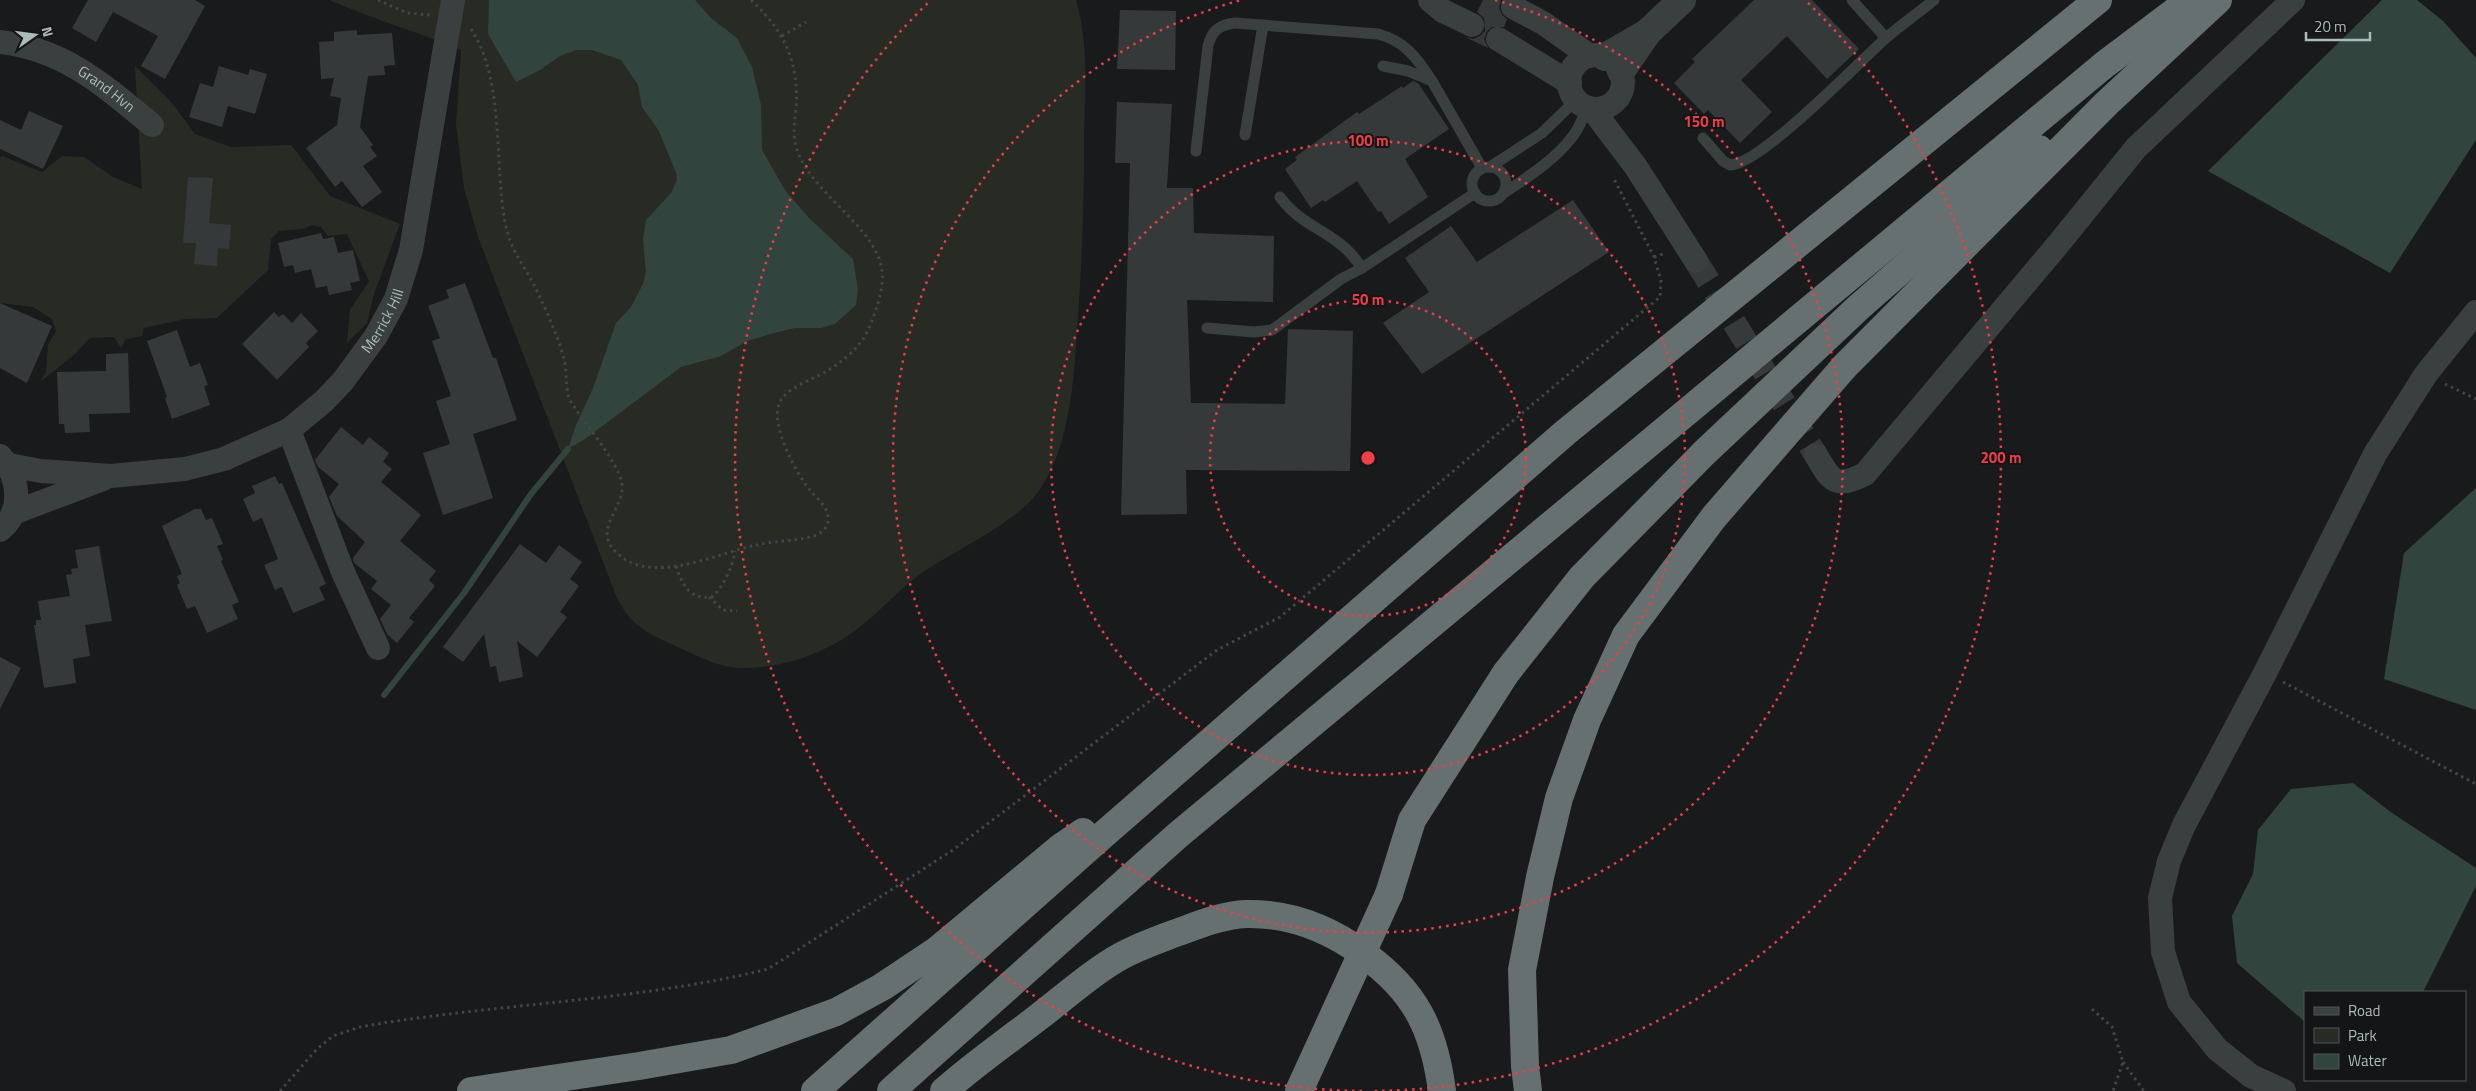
<svg xmlns="http://www.w3.org/2000/svg" width="2476" height="1091" viewBox="0 0 2476 1091" font-family="'Titillium Web',sans-serif">
  <style>
    .green { fill: #282b23 }
    .water { fill: #32443e }
    .lines { fill: none; stroke-linecap: round; stroke-linejoin: round }
    .stream { stroke: #32443e; stroke-width: 6 }
    .building { fill: #36393a }
    .minor-tunnel { stroke: #363a3b; stroke-width: 24; stroke-dasharray: 24 12; stroke-linecap: butt }
    .path { stroke: #404747; stroke-width: 3; stroke-dasharray: 2.5 4; stroke-linecap: butt }
    .service { stroke: #3a3f40; stroke-width: 11 }
    .minor { stroke: #3a3f40; stroke-width: 24 }
    .tertiary { stroke: #3a3f40; stroke-width: 28 }
    .motorway { stroke: #667070; stroke-width: 28 }
    .motorway-bridge { stroke: #667070; stroke-width: 28 }
    .ring { fill: none; stroke: #ec3f47; stroke-width: 2.5; stroke-dasharray: 2.5 5 }
    .labels { text-anchor: middle; stroke-width: 4; stroke-linejoin: round; paint-order: stroke }
    .street-label { font-size: 15px; fill: #abbaba; stroke: #141516 }
    .centre { fill: #ec3f47; stroke: #141516; stroke-width: 2.5 }
    .ring-label { font-size: 15px; text-anchor: middle; font-weight: bold; fill: #ec3f47; stroke: #141516; stroke-width: 4; stroke-linejoin: round; paint-order: stroke }
  </style>
  <rect width="100%" height="100%" fill="#191a1b"/>
  <g class="green">
    <path d="M329,0H1076C1090,47 1084,98 1084,146C1084,203 1082,260 1078,317C1074,374 1072,439 1041,488C1018,523 956,549 922,573C897,590 878,615 853,632C822,655 778,669 739,668C719,667 700,657 682,649C650,634 630,628 615,593L478,237L464,188L456,124L461,50C418,32 373,19 329,0Z"/>
    <polygon points="135,66 172,103 195,134 231,147 291,145 330,196 400,224 374,294 367,323 347,343 350,310 369,281 347,234 328,236 321,227 312,225 303,229 279,231 271,239 268,270 217,318 185,319 144,328 142,336 126,339 121,348 114,337 90,338 74,355 40,382 46,372 48,345 56,331 52,319 33,307 0,303 0,158 2,156 42,172 62,156 84,157 113,177 142,189"/>
  </g>
  <g class="water">
    <polygon points="489,0 695,0 712,19 737,38 752,67 761,105 762,150 785,190 809,218 853,259 858,290 856,305 835,324 821,328 795,328 774,333 747,341 721,356 681,367 585,439 568,449 576,425 593,388 616,323 631,307 643,284 646,272 643,239 646,220 671,193 677,179 676,173 659,131 642,107 638,85 621,60 592,50 576,50 560,56 540,70 516,82 488,34"/>
    <polygon points="2382,0 2417,0 2443,21 2476,58 2476,140 2390,273 2208,171"/>
    <polygon points="2476,488 2476,710 2384,679 2404,553"/>
    <polygon points="2353,783 2392,813 2476,868 2476,886 2423,992 2305,992 2305,1022 2237,963 2232,916 2253,874 2258,830 2291,789"/>
  </g>
  <g class="lines">
    <polyline class="stream" points="384,695 464,593 531,494 568,449"/>
  </g>
  <g class="building">
    <polygon points="88,0 195,0 205,6 165,79 141,66 158,36 113,12 96,42 72,28"/>
    <polygon points="1483,0 1501,0 1499,8 1502,15 1507,19 1504,27 1492,27 1487,31 1484,39 1488,48 1465,37 1473,39 1480,36 1485,31 1484,18 1477,12"/>
    <polygon points="1754,0 1812,0 1859,49 1827,79 1787,36 1741,80 1772,112 1740,143 1708,110 1704,114 1674,83 1695,62 1692,59"/>
    <polygon points="1120,10 1176,11 1175,70 1117,69"/>
    <polygon points="357,30 357,35 392,33 395,65 384,66 385,75 368,76 360,127 373,145 370,147 377,156 363,166 382,192 362,207 342,181 335,187 306,148 337,125 341,98 330,96 334,78 321,79 319,42 334,41 334,32"/>
    <polygon points="219,66 248,75 250,69 267,74 255,114 228,106 222,127 189,117 200,83 213,87"/>
    <polygon points="1413,81 1418,83 1449,129 1405,159 1428,197 1389,224 1381,211 1378,212 1357,181 1325,202 1323,200 1311,208 1285,169 1297,160 1295,157 1357,112 1359,114 1402,86 1403,88"/>
    <polygon points="1117,102 1172,104 1167,188 1193,188 1194,233 1274,236 1273,302 1187,300 1191,403 1285,404 1288,329 1353,331 1350,471 1186,470 1187,514 1121,515 1130,163 1115,163"/>
    <polygon points="29,111 63,126 43,169 0,149 0,120 21,130"/>
    <polygon points="188,177 213,178 209,223 231,225 229,249 218,248 217,266 194,264 196,243 183,243"/>
    <polygon points="1573,200 1609,252 1422,374 1383,323 1429,292 1405,258 1451,226 1477,262"/>
    <polygon points="321,233 323,239 334,237 338,253 353,250 360,281 350,283 352,290 329,295 327,286 316,288 311,269 295,273 293,265 284,267 278,243"/>
    <polygon points="465,283 493,358 496,358 517,420 473,434 493,498 443,515 423,453 450,444 436,401 451,396 432,341 440,338 428,306 449,298 446,290"/>
    <polygon points="0,303 52,326 27,383 0,368"/>
    <polygon points="274,312 279,317 283,314 292,323 301,313 318,331 306,343 309,347 277,380 242,344"/>
    <polygon points="177,330 190,367 200,363 208,385 204,386 210,405 172,419 165,398 167,397 147,341"/>
    <polygon points="128,353 130,413 89,414 90,432 65,433 64,424 59,424 57,372 106,371 106,354"/>
    <polygon points="341,427 363,445 369,437 389,453 383,462 392,469 381,482 421,515 400,541 436,571 429,580 435,586 409,618 414,622 397,643 387,634 380,619 391,605 371,589 377,581 354,563 353,558 365,542 337,516 329,497 339,484 318,467 315,460"/>
    <polygon points="275,476 279,484 282,483 326,584 319,587 325,600 293,613 282,587 275,590 264,565 278,559 262,518 253,522 243,499 255,493 252,486"/>
    <polygon points="195,509 201,509 206,520 212,518 223,544 217,546 223,560 221,561 239,602 232,605 238,619 207,633 195,606 187,609 177,585 180,583 177,576 182,574 162,526"/>
    <polygon points="520,544 546,563 559,545 582,562 570,579 579,586 560,612 567,617 537,657 517,641 523,677 499,682 496,666 490,667 484,634 463,662 443,647"/>
    <polygon points="99,546 112,621 85,625 90,656 73,659 76,683 44,688 34,625 36,625 36,620 41,620 38,601 70,596 66,575 72,574 71,569 78,568 75,550"/>
    <polygon points="0,657 21,668 0,709"/>
  </g>
  <g class="lines">
    <polyline class="minor-tunnel" points="1696,261 1816,455"/>
    <g class="path">
      <polyline points="378,0 407,13 430,15"/>
      <path d="M471,29C505,80 494,164 505,222C511,253 522,261 535,287C542,301 549,317 555,332C559,342 563,353 565,364C567,377 565,390 571,402C584,423 618,461 622,484C625,508 593,528 615,551C650,588 716,553 757,545C776,540 800,542 818,534C824,531 829,525 828,518C828,506 815,497 809,489C795,471 771,426 779,404C785,388 812,380 825,372C842,362 860,348 868,330C876,312 886,284 881,265C871,225 817,196 799,155C792,139 794,126 796,109C799,62 785,32 751,0"/>
      <polyline points="782,36 806,22"/>
      <polyline points="1654,257 1666,253"/>
      <polyline points="2445,384 2476,399"/>
      <path d="M676,566C682,584 689,600 712,597C724,586 733,566 735,551"/>
      <polyline points="709,597 723,610 737,611"/>
      <polyline points="2283,682 2476,784"/>
      <polyline points="2092,1009 2112,1027 2123,1062 2113,1091"/>
      <polyline points="2123,1062 2144,1091"/>
      <path d="M280,1091L316,1050L333,1036L360,1027C494,1003 635,1002 768,969L953,850L1217,650L1280,617L1660,297L1661,280L1654,257L1613,177"/>
    </g>
    <g class="service">
      <polyline points="1852,0 1886,38"/>
      <polyline points="1383,66 1408,71 1432,81 1482,168"/>
      <polyline points="1245,135 1263,25"/>
      <path d="M1703,138L1723,161L1730,165C1761,164 1857,64 1886,38C1901,25 1918,13 1934,0"/>
      <path d="M1196,151L1208,46C1212,30 1219,25 1235,23L1378,34C1405,41 1417,58 1432,81"/>
      <polyline points="1490,167 1542,133 1576,100"/>
      <circle cx="1489" cy="184" r="17"/>
      <path d="M1504,193C1528,177 1556,159 1573,136C1579,128 1583,117 1588,108"/>
      <path d="M1280,197C1299,223 1322,228 1344,247C1351,253 1357,261 1362,268L1475,193"/>
      <polyline points="1207,328 1254,332 1272,330 1341,279 1362,268"/>
    </g>
    <g class="minor">
      <polyline points="1430,0 1443,11 1472,25"/>
      <polyline points="1513,7 1543,23 1590,56"/>
      <polyline points="1498,39 1570,83"/>
      <path id="s1" d="M0,42C64,49 105,86 152,125"/>
      <circle cx="1596" cy="82" r="27"/>
      <polyline points="1592,109 1636,167 1696,261"/>
      <polyline points="289,430 343,572 378,648"/>
      <path d="M1816,455C1831,481 1835,489 1865,474L2060,242L2136,148L2293,0"/>
      <path d="M0,456C19,476 24,511 0,530"/>
      <path id="s2" d="M9,465L41,471L111,476L185,469L224,459L289,430L324,401L343,381L376,336L396,299L411,250L453,0"/>
      <polyline points="13,513 103,479"/>
      <polyline points="2284,1091 2251,1076 2217,1049 2179,1002 2163,952 2160,898 2169,861 2184,825 2265,673 2375,454 2426,374 2476,312"/>
    </g>
    <g class="tertiary">
      <polyline points="1605,57 1643,35"/>
      <polyline points="1621,71 1648,32 1682,0"/>
    </g>
    <g class="motorway">
      <polyline points="1389,894 1412,820 1506,673 1582,577 1704,453 1859,307 2039,149"/>
      <polyline points="471,1091 639,1066 731,1050 836,1012 882,987 936,951 1061,847 1083,832"/>
      <polyline points="815,1091 1103,835 1566,432 2098,0"/>
      <polyline points="891,1091 1178,835 2104,65 2190,0"/>
      <path d="M944,1091C973,1065 1005,1043 1036,1019C1060,1001 1083,980 1108,964C1127,951 1152,942 1173,934C1196,926 1221,915 1246,914C1290,913 1330,929 1365,955C1416,992 1434,1030 1442,1091"/>
      <polyline points="1528,1091 1525,1066 1522,970 1540,877 1559,798 1587,720 1626,635 1714,517 1845,366 2107,103 2218,0"/>
    </g>
    <polyline class="motorway-bridge" points="1299,1091 1389,894"/>
  </g>
  <g class="ring">
    <circle cx="1368" cy="458" r="158"/>
    <circle cx="1368" cy="458" r="317"/>
    <path d="M1495 0A475 475 0 1 1 1241 0"/>
    <path d="M1362 1091A633 633 0 0 1 928 3M1808 3A633 633 0 0 1 1374 1091"/>
  </g>
  <g class="labels">
    <g class="street-label">
      <text dy="5" stroke="none"><textPath href="#s1" startOffset="118">Grand Hvn</textPath></text>
      <text dy="5" stroke="none"><textPath href="#s2" startOffset="434">Merrick Hill</textPath></text>
    </g>
  </g>
  <circle cx="1368" cy="458" r="8" class="centre"/>
  <g class="ring-label">
    <text x="1704" y="127">150 m</text>
    <text x="1368" y="146">100 m</text>
    <text x="1368" y="305">50 m</text>
    <text x="2001" y="463">200 m</text>
  </g>
  <rect x="2304" y="991" width="162" height="90" fill="#141516" stroke="#505758"/>
  <rect x="2314" y="1007" width="25" height="8" fill="#3a3f40" stroke="#505758"/>
  <text x="2348" y="1016" font-size="15" fill="#abbaba">Road</text>
  <rect x="2314" y="1028" width="25" height="15" fill="#282b23" stroke="#505758"/>
  <text x="2348" y="1041" font-size="15" fill="#abbaba">Park</text>
  <rect x="2314" y="1054" width="25" height="15" fill="#32443e" stroke="#505758"/>
  <text x="2348" y="1066" font-size="15" fill="#abbaba">Water</text>
  <g transform="translate(35 35) rotate(76)" stroke="#141516" stroke-width="4" paint-order="stroke">
  <path d="M0-4L9 19L0 12L-9 19Z" fill="#abbaba"/>
  <text y="-8" font-size="14" font-weight="bold" text-anchor="middle" fill="#abbaba">N</text>
  </g>
  <path d="M2306 32v8h64v-8" fill="none" stroke="#abbaba" stroke-width="2.5"/>
  <text x="2314" y="32" font-size="15" fill="#abbaba" stroke="#141516" stroke-width="4" paint-order="stroke">20 m</text>
</svg>
